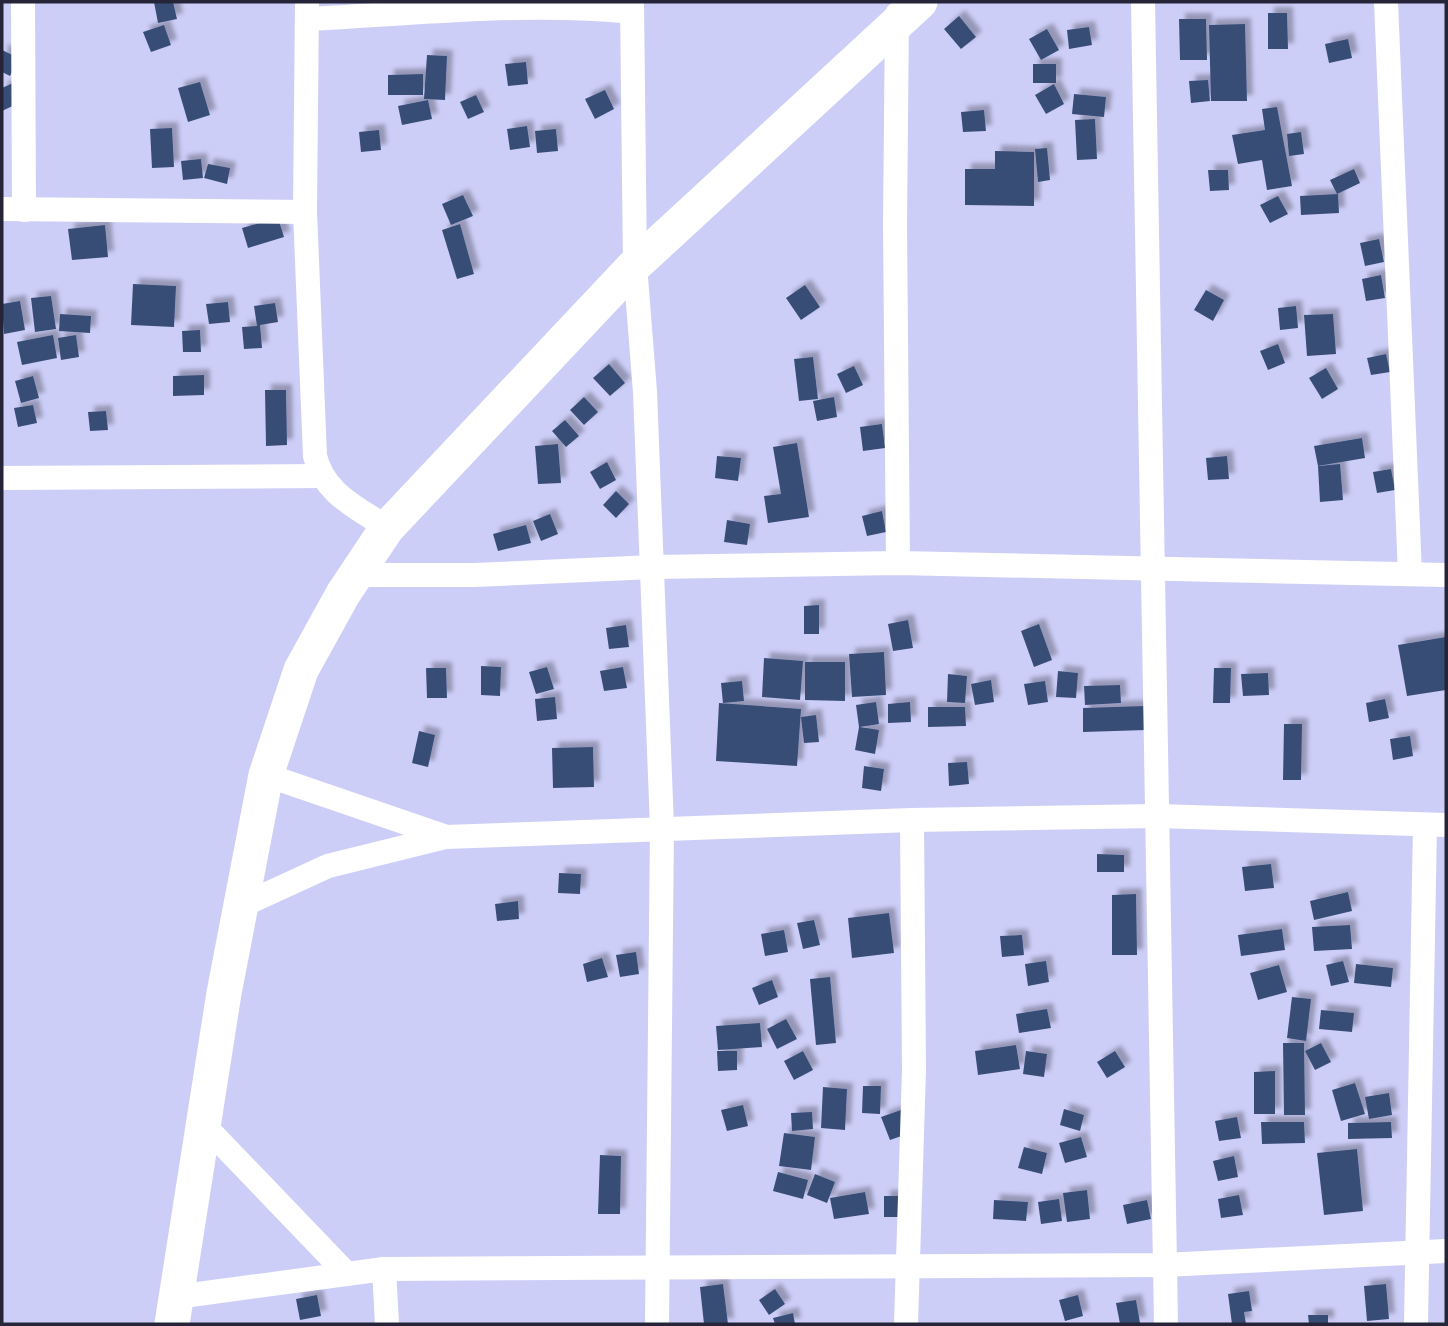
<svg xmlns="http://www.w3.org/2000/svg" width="1448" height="1326" viewBox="0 0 1448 1326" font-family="'Archivo Narrow',sans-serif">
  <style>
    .building { fill: #394d76; filter: url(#shadow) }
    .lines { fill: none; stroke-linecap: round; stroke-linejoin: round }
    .minor { stroke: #fff; stroke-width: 24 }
    .secondary { stroke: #fff; stroke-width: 35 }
  </style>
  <defs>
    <filter id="shadow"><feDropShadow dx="6" dy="-6" stdDeviation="2" flood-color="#0004"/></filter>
  </defs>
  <rect width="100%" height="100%" fill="#cdcef8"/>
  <g class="building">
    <polygon points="154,2 173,2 177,19 158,23"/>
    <polygon points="1268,13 1287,13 1288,49 1268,49"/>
    <polygon points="959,16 976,37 961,49 944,29"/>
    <polygon points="1179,19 1206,19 1207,60 1180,60"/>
    <polygon points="1245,24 1247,101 1211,101 1209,25"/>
    <polygon points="164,25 171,45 151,52 143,32"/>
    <polygon points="1089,27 1092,45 1069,49 1067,30"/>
    <polygon points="1047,29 1059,50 1041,60 1029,39"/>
    <polygon points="1348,39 1352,58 1329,63 1325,44"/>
    <polygon points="2,50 19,58 10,76 2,72"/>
    <polygon points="427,55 447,56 445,100 424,99"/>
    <polygon points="526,62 528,84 508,86 505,64"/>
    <rect x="1033" y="64" width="23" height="19"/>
    <polygon points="423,74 423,95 388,95 388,75"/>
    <polygon points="1208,80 1210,101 1191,103 1189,81"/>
    <polygon points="200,82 210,115 188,122 178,88"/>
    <polygon points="13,83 21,102 2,111 2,88"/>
    <polygon points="1054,84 1064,104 1046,114 1035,95"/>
    <polygon points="605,90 614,109 595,119 585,99"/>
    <polygon points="1074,94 1106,97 1104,117 1072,114"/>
    <polygon points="476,95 484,112 468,119 460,102"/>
    <polygon points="428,100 432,119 402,125 398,106"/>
    <polygon points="1277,107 1292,186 1267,190 1262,160 1238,164 1232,135 1265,130 1262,109"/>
    <polygon points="984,110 986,131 963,132 961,112"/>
    <polygon points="1095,119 1097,159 1077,160 1075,120"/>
    <polygon points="527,126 530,147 510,150 507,129"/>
    <polygon points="172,128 174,167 152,168 150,129"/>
    <polygon points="556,129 558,151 537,153 535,131"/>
    <polygon points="379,130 381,150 361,152 359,132"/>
    <polygon points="1301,132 1304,154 1289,156 1287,134"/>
    <polygon points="1047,148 1050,180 1038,182 1035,149"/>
    <polygon points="995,151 1034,152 1034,206 965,205 965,169 995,169"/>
    <polygon points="201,159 203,178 183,180 181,161"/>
    <polygon points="208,164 230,168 227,184 204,178"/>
    <polygon points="1354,169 1360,183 1337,194 1330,180"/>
    <polygon points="1208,170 1228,170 1229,190 1210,191"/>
    <polygon points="1338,194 1339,213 1301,215 1300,196"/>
    <polygon points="463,195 473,216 451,225 442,204"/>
    <polygon points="1278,196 1288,214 1270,223 1260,205"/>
    <polygon points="278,218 284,237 248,248 242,228"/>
    <polygon points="460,224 474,274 457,279 442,230"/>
    <polygon points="105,225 108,257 72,260 68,229"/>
    <polygon points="1379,239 1384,262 1365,266 1360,243"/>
    <polygon points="1381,275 1385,298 1366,301 1362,279"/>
    <polygon points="133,284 176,286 174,327 131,325"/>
    <polygon points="805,285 820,307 801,320 786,298"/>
    <polygon points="1206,290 1224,300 1213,321 1194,310"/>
    <polygon points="51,296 56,329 35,332 31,298"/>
    <polygon points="20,301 25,330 4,334 2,304"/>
    <polygon points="228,302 230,322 209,324 206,304"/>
    <polygon points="275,303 278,322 260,325 262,348 244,349 242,327 257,326 254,306"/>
    <polygon points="1296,306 1298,328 1280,330 1278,308"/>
    <polygon points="60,314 91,316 90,333 59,331"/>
    <polygon points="1333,314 1336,354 1307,356 1304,315"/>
    <polygon points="200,330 201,352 183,352 182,331"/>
    <polygon points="53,335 57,358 22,365 17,342"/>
    <polygon points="76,335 79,357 61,360 58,338"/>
    <polygon points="1278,344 1285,363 1268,370 1260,351"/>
    <polygon points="1386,354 1390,372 1371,375 1367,358"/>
    <polygon points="813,357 818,399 799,401 794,359"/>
    <polygon points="609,364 625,383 610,396 593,378"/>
    <polygon points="854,366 863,385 846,393 837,374"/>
    <polygon points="1326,368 1338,389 1322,399 1309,378"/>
    <polygon points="204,375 204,395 173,396 173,376"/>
    <polygon points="33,376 39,398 21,403 15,381"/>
    <polygon points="265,390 286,390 287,445 266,446"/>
    <polygon points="584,397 598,412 584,425 570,410"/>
    <polygon points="834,397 837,417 817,421 813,401"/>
    <polygon points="33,405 37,423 18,427 14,408"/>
    <polygon points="106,411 108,430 90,431 88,412"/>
    <polygon points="565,420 579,436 566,447 552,431"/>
    <polygon points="882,424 885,448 863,451 860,427"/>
    <polygon points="1362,438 1365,458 1318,466 1314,446"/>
    <polygon points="797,443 809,517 768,523 764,496 781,494 773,447"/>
    <polygon points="558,444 561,483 538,484 535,446"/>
    <polygon points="717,456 741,458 738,481 715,478"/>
    <polygon points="1227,456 1229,479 1208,480 1206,458"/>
    <polygon points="607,462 616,480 600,489 590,472"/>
    <polygon points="1340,464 1343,500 1320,502 1318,466"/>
    <polygon points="1391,469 1395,490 1377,493 1373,472"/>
    <polygon points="616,491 629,504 616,518 603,505"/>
    <polygon points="882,511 886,532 867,536 862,516"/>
    <polygon points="550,514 558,534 541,541 533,521"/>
    <polygon points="727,520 750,524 747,545 724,542"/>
    <polygon points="526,525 531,543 498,551 493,534"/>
    <polygon points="819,605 819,634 804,634 804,606"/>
    <polygon points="908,620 913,648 893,651 888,624"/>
    <polygon points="1039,624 1052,660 1034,667 1021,631"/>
    <polygon points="626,625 629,647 609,649 606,628"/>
    <polygon points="1446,637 1446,690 1407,696 1398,645"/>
    <polygon points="884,652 886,695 852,697 849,654"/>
    <polygon points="764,658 803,661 800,700 762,697"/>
    <polygon points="805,662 845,662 845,701 805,700"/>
    <polygon points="481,666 501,667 500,696 481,695"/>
    <polygon points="547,667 554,689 536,694 529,672"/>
    <polygon points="623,667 627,688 604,691 600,671"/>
    <polygon points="426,668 446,668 447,698 427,698"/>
    <polygon points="1214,668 1231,668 1230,703 1213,703"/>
    <polygon points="1058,671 1078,673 1076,698 1056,697"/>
    <polygon points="1268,673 1269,695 1243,696 1241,674"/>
    <polygon points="948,674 967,676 965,703 947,702"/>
    <polygon points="991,680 994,702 975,705 971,684"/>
    <polygon points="742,681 744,701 723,703 721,683"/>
    <polygon points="1045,681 1048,702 1028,705 1024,684"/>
    <polygon points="1120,685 1121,703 1085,705 1084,686"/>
    <polygon points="555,697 557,719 537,721 535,699"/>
    <polygon points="1385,699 1389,718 1369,722 1366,703"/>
    <polygon points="876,702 879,724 860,727 879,730 875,754 855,750 859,727 856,705"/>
    <polygon points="910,702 911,722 888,723 888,704"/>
    <polygon points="719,703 801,709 797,766 716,761"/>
    <polygon points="1145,706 1146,730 1083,732 1083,708"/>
    <polygon points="928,707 965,707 966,726 928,727"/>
    <polygon points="816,715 819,742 804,743 801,717"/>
    <polygon points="1284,724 1302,724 1301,780 1283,780"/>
    <polygon points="419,731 435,735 428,767 412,763"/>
    <polygon points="1410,736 1413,756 1393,760 1390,739"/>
    <polygon points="593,747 594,787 553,788 552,748"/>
    <polygon points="967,762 969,784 949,786 948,763"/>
    <polygon points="864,766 884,769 881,791 862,788"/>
    <polygon points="1097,854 1124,855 1124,872 1097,872"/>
    <polygon points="1271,864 1274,888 1245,891 1242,867"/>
    <polygon points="559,873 581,874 580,894 558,893"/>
    <polygon points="1348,892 1352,911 1314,920 1310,901"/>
    <polygon points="1136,894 1137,955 1112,955 1112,895"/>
    <polygon points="518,901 519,919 497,921 495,904"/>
    <polygon points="889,913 894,953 852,958 848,918"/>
    <polygon points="814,920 820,945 803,949 797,923"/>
    <polygon points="1350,925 1352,949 1314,951 1312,927"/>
    <polygon points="1282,929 1285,950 1241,956 1238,935"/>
    <polygon points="784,930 788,952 765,956 761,934"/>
    <polygon points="1022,935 1024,955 1002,957 1000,936"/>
    <polygon points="636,952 639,974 620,977 616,955"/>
    <polygon points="602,958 608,977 587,982 583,964"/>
    <polygon points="1046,961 1049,982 1028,986 1025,964"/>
    <polygon points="1343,961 1349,982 1331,986 1326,965"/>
    <polygon points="1356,964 1393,968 1391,987 1354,983"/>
    <polygon points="1279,965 1287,992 1258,1000 1250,973"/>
    <polygon points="830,977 836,1043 816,1045 810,979"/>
    <polygon points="772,980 778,997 759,1005 752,988"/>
    <polygon points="1292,997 1311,999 1306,1041 1287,1038"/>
    <polygon points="1047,1009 1051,1028 1019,1033 1016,1014"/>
    <polygon points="1321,1010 1354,1013 1352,1032 1319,1029"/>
    <polygon points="786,1019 797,1039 777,1049 767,1029"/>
    <polygon points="760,1023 762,1047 718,1050 716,1026"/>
    <polygon points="1283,1043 1304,1043 1305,1115 1284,1115"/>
    <polygon points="1321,1043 1331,1062 1315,1070 1305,1051"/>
    <polygon points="1016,1045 1020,1069 978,1075 975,1051"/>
    <polygon points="717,1051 737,1051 737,1070 718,1071"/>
    <polygon points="803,1051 813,1070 794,1080 784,1061"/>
    <polygon points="1026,1051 1047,1054 1044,1077 1023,1074"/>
    <polygon points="1115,1051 1125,1067 1107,1078 1097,1062"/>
    <polygon points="1275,1071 1275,1114 1254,1114 1254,1072"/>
    <polygon points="1355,1083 1365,1114 1341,1121 1332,1090"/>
    <polygon points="863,1086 881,1086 880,1114 862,1113"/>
    <polygon points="823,1087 847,1089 845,1130 821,1128"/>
    <polygon points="1389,1093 1392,1115 1369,1119 1365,1097"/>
    <polygon points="743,1105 748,1126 727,1131 721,1110"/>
    <polygon points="1064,1109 1084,1115 1080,1131 1060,1125"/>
    <polygon points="901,1110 910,1133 890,1140 881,1117"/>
    <polygon points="812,1112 813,1129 792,1131 791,1113"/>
    <polygon points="1237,1117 1241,1138 1219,1141 1215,1121"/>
    <polygon points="1261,1122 1304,1122 1305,1143 1262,1144"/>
    <polygon points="1391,1122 1392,1138 1348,1139 1348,1123"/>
    <polygon points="784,1133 815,1137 811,1170 779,1166"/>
    <polygon points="1081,1137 1087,1157 1065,1163 1059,1143"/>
    <polygon points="1024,1147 1047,1153 1042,1174 1018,1168"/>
    <polygon points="1357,1149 1363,1211 1324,1215 1317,1153"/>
    <polygon points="600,1155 621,1156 620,1214 598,1214"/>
    <polygon points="1234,1156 1238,1177 1218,1181 1213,1161"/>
    <polygon points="778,1172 808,1180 803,1199 773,1191"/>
    <polygon points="815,1174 835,1182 827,1203 807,1195"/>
    <polygon points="1087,1190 1090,1219 1067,1222 1063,1193"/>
    <polygon points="865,1192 869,1214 834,1219 830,1198"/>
    <polygon points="1239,1195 1243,1215 1221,1218 1218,1199"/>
    <polygon points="884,1196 904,1196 905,1217 884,1217"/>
    <polygon points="1059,1199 1062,1221 1041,1224 1038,1202"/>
    <polygon points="994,1200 1028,1202 1026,1221 993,1219"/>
    <polygon points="1147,1200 1151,1219 1127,1224 1123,1205"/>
    <polygon points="723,1284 728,1324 704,1324 700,1287"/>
    <polygon points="1386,1284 1389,1319 1367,1321 1364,1286"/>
    <polygon points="775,1289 785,1304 769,1315 759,1300"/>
    <polygon points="1249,1291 1252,1311 1244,1312 1246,1324 1232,1324 1228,1294"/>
    <polygon points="317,1295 321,1316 300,1320 296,1299"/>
    <polygon points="1078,1295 1083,1316 1065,1321 1059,1300"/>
    <polygon points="1136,1300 1140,1323 1120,1324 1116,1303"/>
    <polygon points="793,1313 795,1324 775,1324 773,1318"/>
    <polygon points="1308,1315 1328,1315 1328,1324 1309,1324"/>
  </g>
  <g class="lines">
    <g class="minor">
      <polyline points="23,2 24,210"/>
      <path d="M307,2L305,212L315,456C324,494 357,507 387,528"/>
      <polyline points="632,2 635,265 645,392 662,827 657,1324"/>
      <polyline points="1143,2 1166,1324"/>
      <polyline points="1386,2 1410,574"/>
      <polyline points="897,14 895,225 898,563"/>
      <path d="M308,19C415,14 525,1 632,12"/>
      <polyline points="2,209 305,212"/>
      <polyline points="2,478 320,476"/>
      <polyline points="356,575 474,575 653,567 898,563 1446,575"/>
      <polyline points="266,775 444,836"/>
      <polyline points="241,906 328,866 445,837 912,820 1156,816 1446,825"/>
      <polyline points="203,1124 347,1274"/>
      <polyline points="384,1269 387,1324"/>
      <polyline points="176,1297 384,1269 1164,1265 1446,1251"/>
      <polyline points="906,1324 914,1070 912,820"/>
      <polyline points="1416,1324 1425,825"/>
    </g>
    <polyline class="secondary" points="172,1324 224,993 266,775 301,670 343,594 387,528 635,265 920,2"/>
  </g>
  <rect width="1448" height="1326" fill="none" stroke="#252438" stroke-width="7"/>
</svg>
